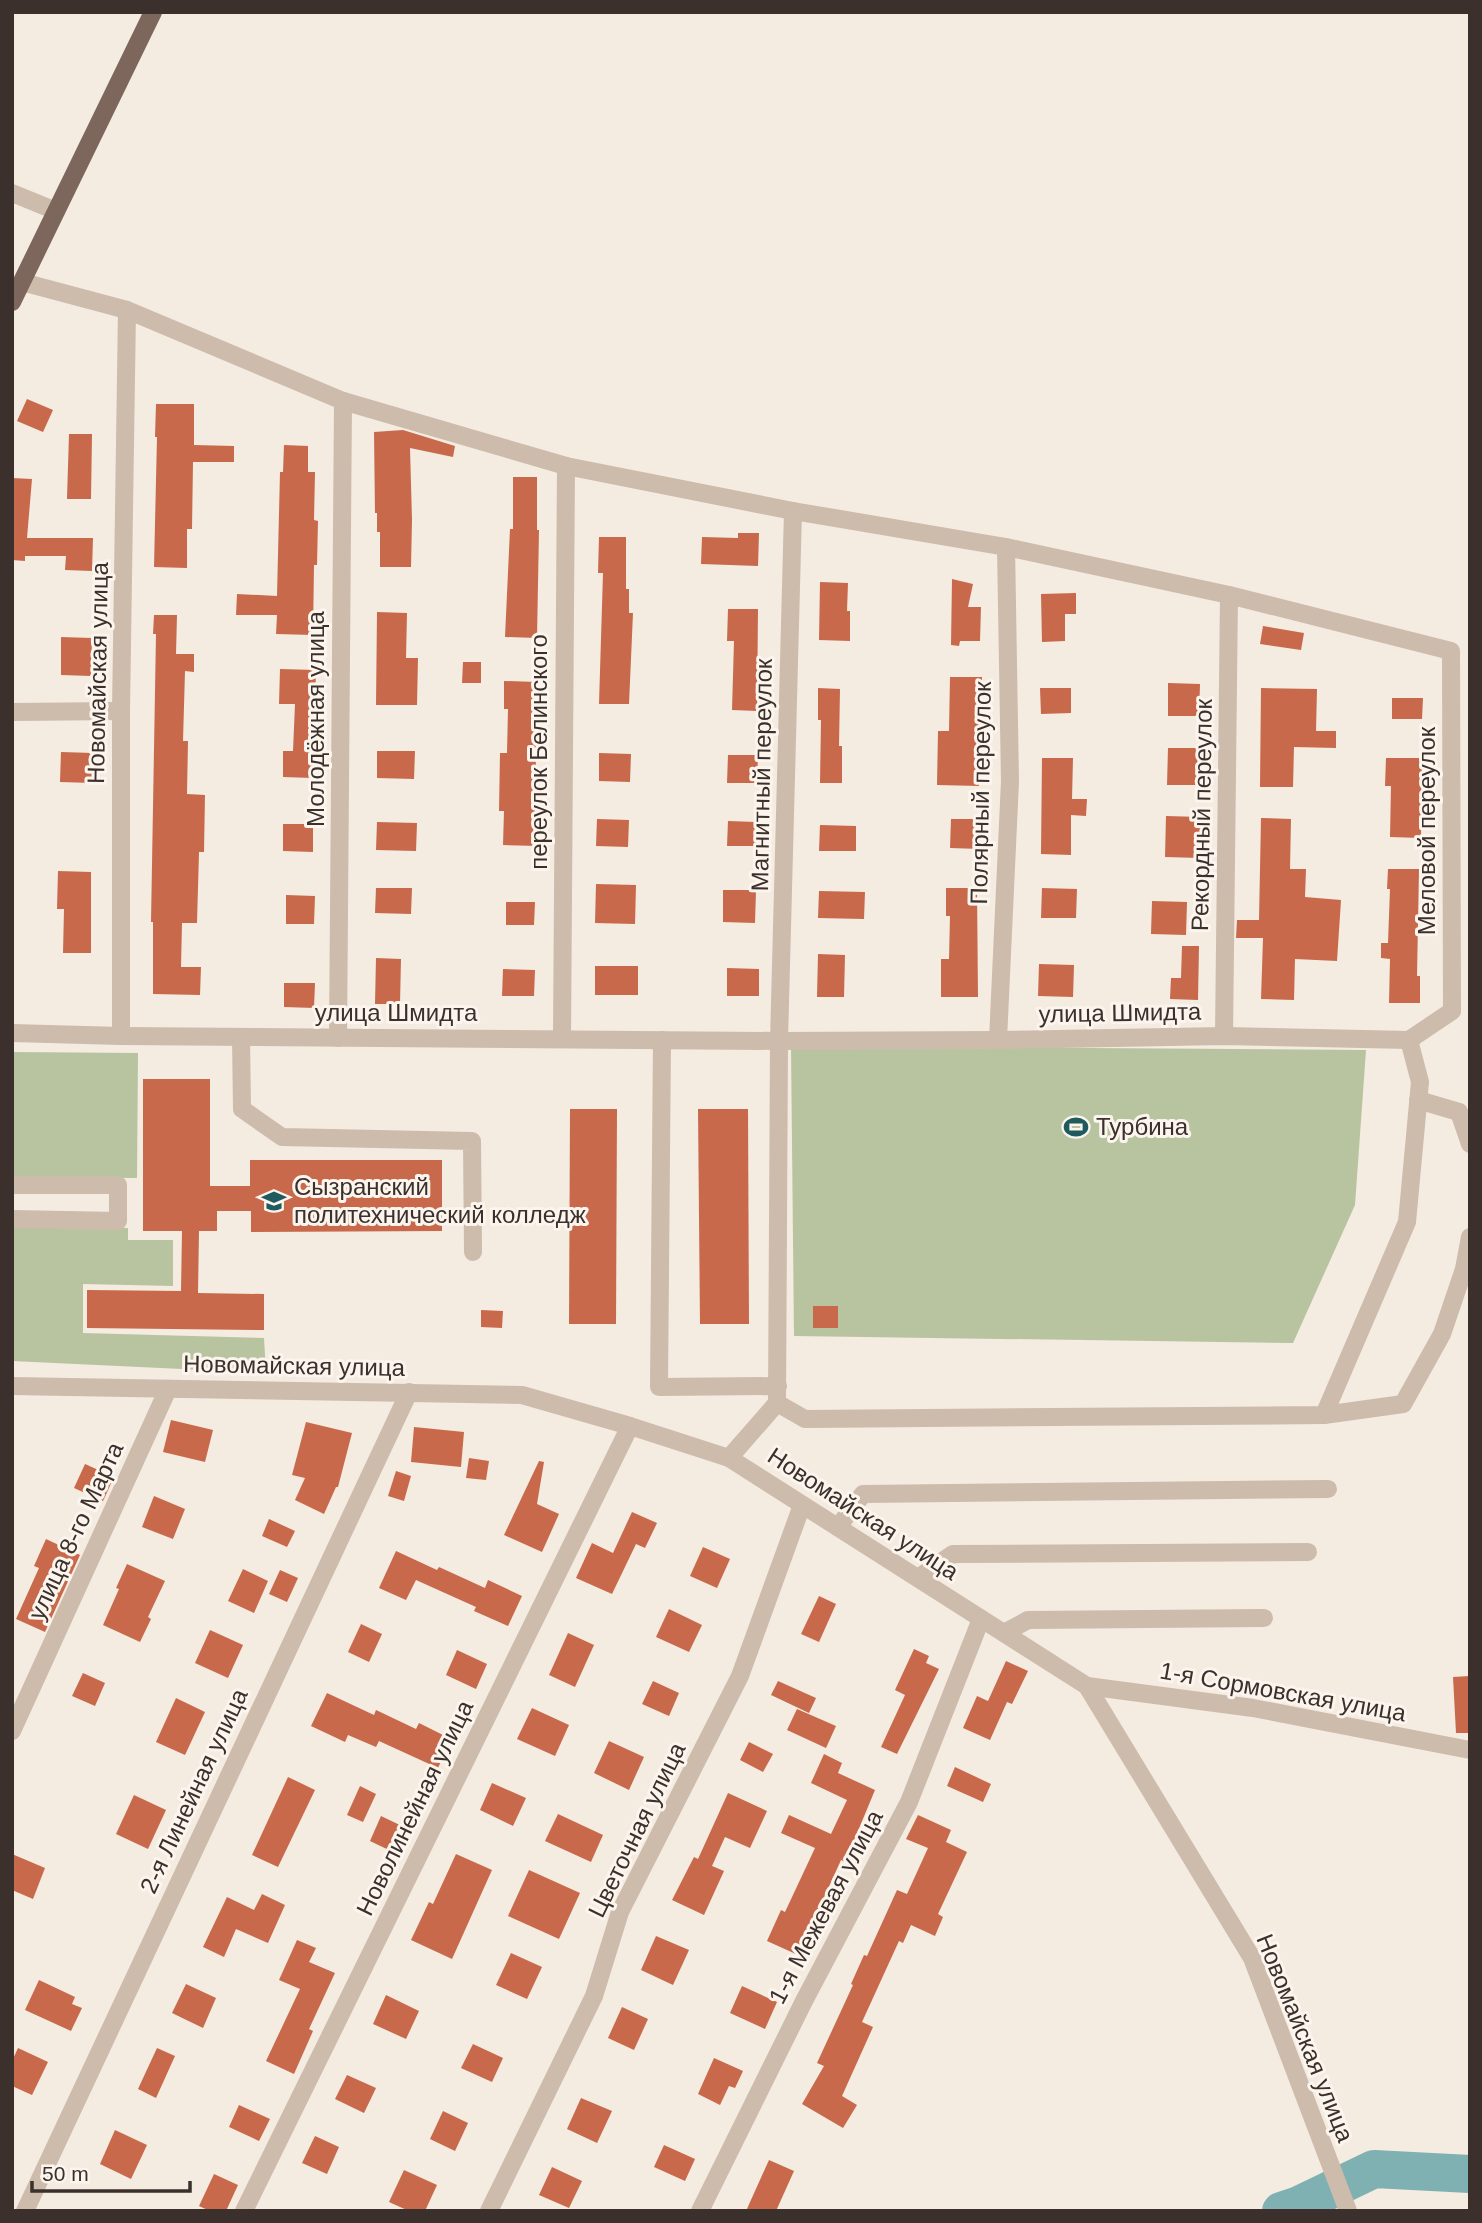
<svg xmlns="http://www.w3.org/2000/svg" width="1482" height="2223" viewBox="0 0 1482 2223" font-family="Helvetica,sans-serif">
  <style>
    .green { fill: #b8c4a0 }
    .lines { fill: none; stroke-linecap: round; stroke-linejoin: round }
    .river { stroke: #7fb0b2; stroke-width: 38 }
    .building { fill: #c8694b }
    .minor { stroke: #cdbbac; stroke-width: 18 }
    .major { stroke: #7d675c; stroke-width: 18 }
    .labels { text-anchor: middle; stroke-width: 6; stroke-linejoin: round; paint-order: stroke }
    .street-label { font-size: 24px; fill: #3b302b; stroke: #fbf5ee }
    .poi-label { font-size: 24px; fill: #3b302b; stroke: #fbf5ee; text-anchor: start }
  </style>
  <rect width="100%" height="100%" fill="#f4ebe1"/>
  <g class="green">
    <polygon points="791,1046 1366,1050 1355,1205 1293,1343 794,1336"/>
    <polygon points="12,1052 138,1053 137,1178 12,1177"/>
    <polygon points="12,1227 128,1228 128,1240 173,1240 173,1286 83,1284 83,1333 264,1338 266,1373 12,1361"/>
  </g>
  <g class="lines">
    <polyline class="river" points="1281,2211 1299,2205 1374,2169 1470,2174"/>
  </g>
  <g class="building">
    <polygon points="27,399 53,410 43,432 17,421"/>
    <polygon points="156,404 194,404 194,445 234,446 234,462 193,462 192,529 187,529 187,568 154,567 157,437 155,437"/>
    <polygon points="403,430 455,446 453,457 410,448 412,520 411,567 380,567 380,532 377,532 377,513 375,513 374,432"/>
    <polygon points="69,434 92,434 91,499 67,499"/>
    <polygon points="284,445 308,446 308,472 315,472 314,520 318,521 317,565 314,565 313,635 276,634 277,615 236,615 237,594 277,596 280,472 283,472"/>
    <polygon points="513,477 537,477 537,530 539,530 537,638 505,637 510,529 513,529"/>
    <polygon points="12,478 32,479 27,538 93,538 92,571 65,570 66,556 25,556 25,561 12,560"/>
    <polygon points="738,533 759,533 758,566 701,564 702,537 738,538"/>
    <polygon points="599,537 626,537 626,589 629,589 629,613 633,613 629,704 599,704 603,573 598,573"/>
    <polygon points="952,579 973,584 968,607 981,607 980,641 960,641 959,646 951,645"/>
    <polygon points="820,582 848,583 847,611 850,611 850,641 819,640"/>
    <polygon points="1076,593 1076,614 1065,614 1065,641 1042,642 1041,594"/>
    <polygon points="728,609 758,609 757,711 732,710 734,641 727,641"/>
    <polygon points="377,612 407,613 406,658 418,658 417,705 376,705"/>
    <polygon points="154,615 177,615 176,654 194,654 194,672 185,671 183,741 188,741 187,794 205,795 204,852 199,852 197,923 182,923 181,967 201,967 200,995 153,994 153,922 151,922 156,634 153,634"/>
    <polygon points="1263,626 1304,633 1301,650 1260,644"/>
    <polygon points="61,637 92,638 91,676 61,675"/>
    <polygon points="463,662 481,662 481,683 462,683"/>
    <polygon points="280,669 316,670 313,778 283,777 283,751 293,751 295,704 279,704"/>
    <polygon points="950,677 982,677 979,786 937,785 938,731 949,731"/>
    <polygon points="504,681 537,682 535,819 540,819 539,846 503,845 504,811 499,811 500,753 507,753 508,709 504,709"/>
    <polygon points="1168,683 1200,684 1199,716 1168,716"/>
    <polygon points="818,688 840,689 839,746 842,746 842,783 820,783 821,720 818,720"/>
    <polygon points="1040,688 1071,688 1071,713 1041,714"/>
    <polygon points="1261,688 1317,689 1316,731 1336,731 1336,748 1294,747 1293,787 1260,787"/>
    <polygon points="1392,698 1423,698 1422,719 1392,719"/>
    <polygon points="1168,748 1201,748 1201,785 1167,785"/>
    <polygon points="377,751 415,751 414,779 377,778"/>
    <polygon points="61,752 93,753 92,783 60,782"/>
    <polygon points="599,753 631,754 630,782 599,781"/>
    <polygon points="728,755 758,755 757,783 727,783"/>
    <polygon points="1042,758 1073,758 1072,799 1087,799 1086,816 1071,815 1071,855 1041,854"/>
    <polygon points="1386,758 1422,758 1421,838 1390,837 1391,786 1385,786"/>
    <polygon points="1166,816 1201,817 1200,858 1165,857"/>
    <polygon points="1261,818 1291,819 1290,869 1306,869 1305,897 1341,900 1337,961 1295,959 1294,1000 1261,999 1263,938 1236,938 1237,920 1259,920"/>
    <polygon points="597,819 629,820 628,847 596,846"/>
    <polygon points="951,819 981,819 980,849 950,848"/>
    <polygon points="728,821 756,822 756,846 727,846"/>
    <polygon points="377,822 417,823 416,851 376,850"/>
    <polygon points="283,824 313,824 313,852 283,851"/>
    <polygon points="820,825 856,826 856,851 819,851"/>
    <polygon points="1388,869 1419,869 1417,976 1420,976 1420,1003 1389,1003 1390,959 1381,958 1381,943 1388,943 1390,889 1387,889"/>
    <polygon points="58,871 91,872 91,953 63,953 64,909 57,909"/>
    <polygon points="596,884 636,885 635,924 595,923"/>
    <polygon points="376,888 412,888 411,914 375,913"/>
    <polygon points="946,888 977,888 978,997 941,997 941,959 949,959 950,916 946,916"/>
    <polygon points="1042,888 1077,889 1076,918 1041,918"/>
    <polygon points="723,890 756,890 755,923 723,922"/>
    <polygon points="819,891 865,892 864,919 818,918"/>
    <polygon points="286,895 315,896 314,924 286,924"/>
    <polygon points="1152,901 1187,902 1186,935 1151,934"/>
    <polygon points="506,902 535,902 534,925 506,925"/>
    <polygon points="1182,946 1199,946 1198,1000 1170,999 1171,978 1181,978"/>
    <polygon points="818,954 845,955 844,997 817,997"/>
    <polygon points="376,958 401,959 400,1004 375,1004"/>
    <polygon points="1039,964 1074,965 1073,997 1038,996"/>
    <rect x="595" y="966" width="43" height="29"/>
    <polygon points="727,968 759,969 759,996 727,996"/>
    <polygon points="503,969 535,970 534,996 502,996"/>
    <polygon points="284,983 315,983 314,1008 284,1007"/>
    <polygon points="143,1079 210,1079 210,1186 250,1186 250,1160 442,1160 442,1231 251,1232 251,1211 217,1211 217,1231 199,1231 198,1293 264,1294 264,1330 87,1328 87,1290 181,1291 182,1231 143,1231"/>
    <polygon points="570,1109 617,1109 616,1324 569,1324"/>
    <polygon points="698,1109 748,1109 749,1324 700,1324"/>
    <rect x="813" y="1306" width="25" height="22"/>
    <polygon points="481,1310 503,1311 502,1328 481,1327"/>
    <polygon points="171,1420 213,1430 205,1462 163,1452"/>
    <polygon points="306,1422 352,1433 338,1487 336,1487 324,1514 295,1500 305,1478 292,1475"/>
    <polygon points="414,1427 464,1432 461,1467 411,1462"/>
    <polygon points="469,1458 489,1461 486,1480 466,1478"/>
    <polygon points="539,1461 544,1462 537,1504 559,1514 542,1552 504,1535"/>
    <polygon points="85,1464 114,1477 103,1501 74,1488"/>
    <polygon points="396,1471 411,1476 404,1501 388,1496"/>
    <polygon points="154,1496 185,1509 173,1539 142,1527"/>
    <polygon points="632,1512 657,1523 645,1548 636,1544 612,1594 576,1578 592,1543 613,1553"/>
    <polygon points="269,1519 295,1531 287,1547 262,1536"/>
    <polygon points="46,1539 80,1555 45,1632 16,1619 39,1568 34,1566"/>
    <polygon points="703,1547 730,1559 717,1588 690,1576"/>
    <polygon points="396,1551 437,1570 439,1567 485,1588 488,1580 522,1596 508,1626 474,1611 476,1607 416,1580 406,1600 379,1588"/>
    <polygon points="127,1564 165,1581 148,1617 151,1619 140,1642 103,1625 119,1589 116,1588"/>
    <polygon points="243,1569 268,1581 254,1613 228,1601"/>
    <polygon points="280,1570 298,1578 287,1602 269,1594"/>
    <polygon points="819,1596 836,1604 819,1642 801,1634"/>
    <polygon points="669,1609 702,1625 689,1652 656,1637"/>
    <polygon points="361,1624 382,1634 369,1662 348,1652"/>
    <polygon points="210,1630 243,1645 228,1678 195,1663"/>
    <polygon points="568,1633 594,1645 575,1687 549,1675"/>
    <polygon points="914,1649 929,1656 926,1663 939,1669 897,1754 881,1747 905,1695 895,1690"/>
    <polygon points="457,1650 487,1664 476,1689 446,1675"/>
    <polygon points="1006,1661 1028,1671 1012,1704 1007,1702 990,1740 963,1728 977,1696 988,1701"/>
    <polygon points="83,1673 105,1683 95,1706 72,1696"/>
    <polygon points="1470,1676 1470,1733 1456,1733 1453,1677"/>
    <polygon points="653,1681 679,1693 669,1716 642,1704"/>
    <polygon points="778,1681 816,1698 809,1713 771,1695"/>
    <polygon points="327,1693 374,1715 376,1710 416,1729 419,1723 451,1739 438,1768 379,1741 376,1747 348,1735 345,1742 311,1726"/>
    <polygon points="176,1698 205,1712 185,1755 156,1742"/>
    <polygon points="532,1708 569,1725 555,1756 517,1739"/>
    <polygon points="797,1709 836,1726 826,1748 787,1730"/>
    <polygon points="609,1741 644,1757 629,1790 594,1773"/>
    <polygon points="749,1742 773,1754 763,1772 740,1760"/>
    <polygon points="824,1754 842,1763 838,1773 875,1790 845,1862 841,1860 798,1955 767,1941 781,1910 785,1912 815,1848 781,1833 789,1815 831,1834 847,1800 811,1783"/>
    <polygon points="955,1767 991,1784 983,1802 947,1786"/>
    <polygon points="288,1777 315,1790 278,1867 252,1855"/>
    <polygon points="492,1783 526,1798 513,1826 480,1810"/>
    <polygon points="360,1786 376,1794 363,1822 347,1815"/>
    <polygon points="728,1793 767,1811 750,1848 725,1837 712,1866 724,1871 704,1915 672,1900 694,1857 698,1859"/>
    <polygon points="134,1795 166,1810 148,1849 116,1834"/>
    <polygon points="558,1814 603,1835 591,1862 545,1841"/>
    <polygon points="918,1815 951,1830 946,1842 967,1852 938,1914 943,1917 935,1936 911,1925 903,1943 899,1941 862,2022 873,2027 842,2096 857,2105 843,2128 802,2104 824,2066 817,2063 853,1985 851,1984 864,1955 867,1956 897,1890 907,1894 928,1848 906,1839"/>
    <polygon points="381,1816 404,1827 393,1852 370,1841"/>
    <polygon points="12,1854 45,1868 33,1899 12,1890"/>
    <polygon points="456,1854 492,1870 452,1959 411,1940 429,1902 433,1904"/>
    <polygon points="529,1870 580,1893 559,1939 508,1916"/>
    <polygon points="262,1894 285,1905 268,1943 236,1929 224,1957 203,1947 227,1897 254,1910"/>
    <polygon points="656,1936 689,1950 673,1985 641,1970"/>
    <polygon points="297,1940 316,1948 309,1962 335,1973 309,2029 313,2031 294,2074 266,2061 300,1989 279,1980"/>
    <polygon points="511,1953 542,1967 527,1999 496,1985"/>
    <polygon points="39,1980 75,1997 72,2004 82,2008 71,2031 25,2010"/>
    <polygon points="186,1984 216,1998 203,2028 172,2013"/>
    <polygon points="742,1986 777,2002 765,2029 730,2013"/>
    <polygon points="386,1995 419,2011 406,2039 373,2024"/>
    <polygon points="622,2007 648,2019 634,2050 608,2038"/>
    <polygon points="473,2044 503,2058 492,2082 461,2068"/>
    <polygon points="18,2048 48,2062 32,2095 12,2086 12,2061"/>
    <polygon points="157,2048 175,2056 156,2098 138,2089"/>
    <polygon points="714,2058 743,2071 735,2088 729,2086 720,2105 698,2094"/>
    <polygon points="347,2075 376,2088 364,2113 335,2099"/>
    <polygon points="581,2098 612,2111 597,2143 567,2129"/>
    <polygon points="239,2105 270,2119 259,2141 229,2127"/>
    <polygon points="443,2111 468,2123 455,2151 430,2139"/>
    <polygon points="115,2130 147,2145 131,2179 100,2164"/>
    <polygon points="315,2136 339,2147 327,2174 302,2163"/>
    <polygon points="664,2145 695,2159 685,2181 654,2167"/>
    <polygon points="769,2160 794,2171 776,2211 746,2211"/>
    <polygon points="552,2167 582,2181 569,2208 539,2195"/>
    <polygon points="404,2170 437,2185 425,2211 409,2211 389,2202"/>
    <polygon points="214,2174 238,2185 226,2211 210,2211 199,2206"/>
  </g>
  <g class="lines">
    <g class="minor">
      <polyline points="12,193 56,211"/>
      <polyline points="12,712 121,711"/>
      <polyline points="12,1033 121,1036 779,1041 998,1040 1224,1036 1409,1040 1452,1011 1451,651 1229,595 1006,547 793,511 566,466 343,401 127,310 22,282"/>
      <polyline points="121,1036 121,711 127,310"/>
      <polyline points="1224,1036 1229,595"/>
      <polyline points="241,1037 242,1109 282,1137 472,1141 473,1252"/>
      <polyline points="338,1038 343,401"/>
      <polyline points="562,1038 566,466"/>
      <polyline points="662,1040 659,1387 778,1386"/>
      <polyline points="998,1040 1010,781 1006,547"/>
      <polyline points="1418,1100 1459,1112 1470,1144"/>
      <polyline points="12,1185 118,1185 118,1221 12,1219"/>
      <polyline points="12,1386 522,1395 630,1426 729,1458 1087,1686 1252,1958 1348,2211"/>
      <polyline points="777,1403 805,1419 1324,1415 1407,1222 1420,1082 1409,1040"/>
      <polyline points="1324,1415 1403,1404 1442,1334 1464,1269 1470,1237"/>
      <polyline points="729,1458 777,1403 779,1041 793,511"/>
      <polyline points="838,1527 863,1494 1328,1489"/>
      <polyline points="918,1578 953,1554 1308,1552"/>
      <polyline points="1004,1633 1028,1620 1264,1618"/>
      <polyline points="1087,1686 1253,1708 1470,1750"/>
      <polyline points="12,1731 168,1389"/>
      <polyline points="25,2211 409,1392"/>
      <polyline points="244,2211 630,1426"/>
      <polyline points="489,2211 594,1996 620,1912 740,1676 802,1505"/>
      <polyline points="700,2211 804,2001 909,1802 981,1619"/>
    </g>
    <polyline class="major" points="12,302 153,12"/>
  </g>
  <defs>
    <g id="stadium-bare" transform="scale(1.89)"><path d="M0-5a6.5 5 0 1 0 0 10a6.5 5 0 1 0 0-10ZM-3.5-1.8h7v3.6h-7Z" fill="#1f5a5e" stroke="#fbf5ee" stroke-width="2.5" paint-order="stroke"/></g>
    <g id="university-bare" transform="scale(1.89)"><path d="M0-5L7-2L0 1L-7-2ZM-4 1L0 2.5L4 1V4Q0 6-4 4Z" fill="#1f5a5e" stroke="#fbf5ee" stroke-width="2.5" paint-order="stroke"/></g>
  </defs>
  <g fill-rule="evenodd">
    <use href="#stadium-bare" x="1076" y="1127"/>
    <use href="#university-bare" x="274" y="1201"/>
  </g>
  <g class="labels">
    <g class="street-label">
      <text transform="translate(98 673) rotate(-89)" y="8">Новомайская улица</text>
      <text transform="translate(316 719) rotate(-90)" y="8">Молодёжная улица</text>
      <text transform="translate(539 752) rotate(-90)" y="8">переулок Белинского</text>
      <text transform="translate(762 775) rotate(-89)" y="8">Магнитный переулок</text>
      <text transform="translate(981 793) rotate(-89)" y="8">Полярный переулок</text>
      <text transform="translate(1202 815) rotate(-89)" y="8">Рекордный переулок</text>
      <text transform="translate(1427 831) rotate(-90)" y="8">Меловой переулок</text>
      <text x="396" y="1021">улица Шмидта</text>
      <text transform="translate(1120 1013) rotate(-1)" y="8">улица Шмидта</text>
      <text transform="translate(294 1366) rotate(1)" y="8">Новомайская улица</text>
      <text transform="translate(863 1514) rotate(33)" y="8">Новомайская улица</text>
      <text transform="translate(76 1531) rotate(-65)" y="8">улица 8-го Марта</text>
      <text transform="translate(1283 1692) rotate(10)" y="8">1-я Сормовская улица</text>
      <text transform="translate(194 1791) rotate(-65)" y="8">2-я Линейная улица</text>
      <text transform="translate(415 1808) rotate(-64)" y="8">Новолинейная улица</text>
      <text transform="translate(637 1830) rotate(-64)" y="8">Цветочная улица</text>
      <text transform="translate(826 1907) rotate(-62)" y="8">1-я Межевая улица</text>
      <text transform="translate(1305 2038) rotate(68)" y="8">Новомайская улица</text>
    </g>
    <g class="poi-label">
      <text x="1096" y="1135">Турбина</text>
      <text x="294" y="1195">Сызранский<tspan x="294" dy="28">политехнический колледж</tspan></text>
    </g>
  </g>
  <rect width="1482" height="2223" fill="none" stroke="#3b302b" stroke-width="28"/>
  <path d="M32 2181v10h158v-10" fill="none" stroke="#3b302b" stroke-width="3.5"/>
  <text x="42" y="2181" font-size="21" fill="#3b302b" stroke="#fbf5ee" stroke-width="5" paint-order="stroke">50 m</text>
</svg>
